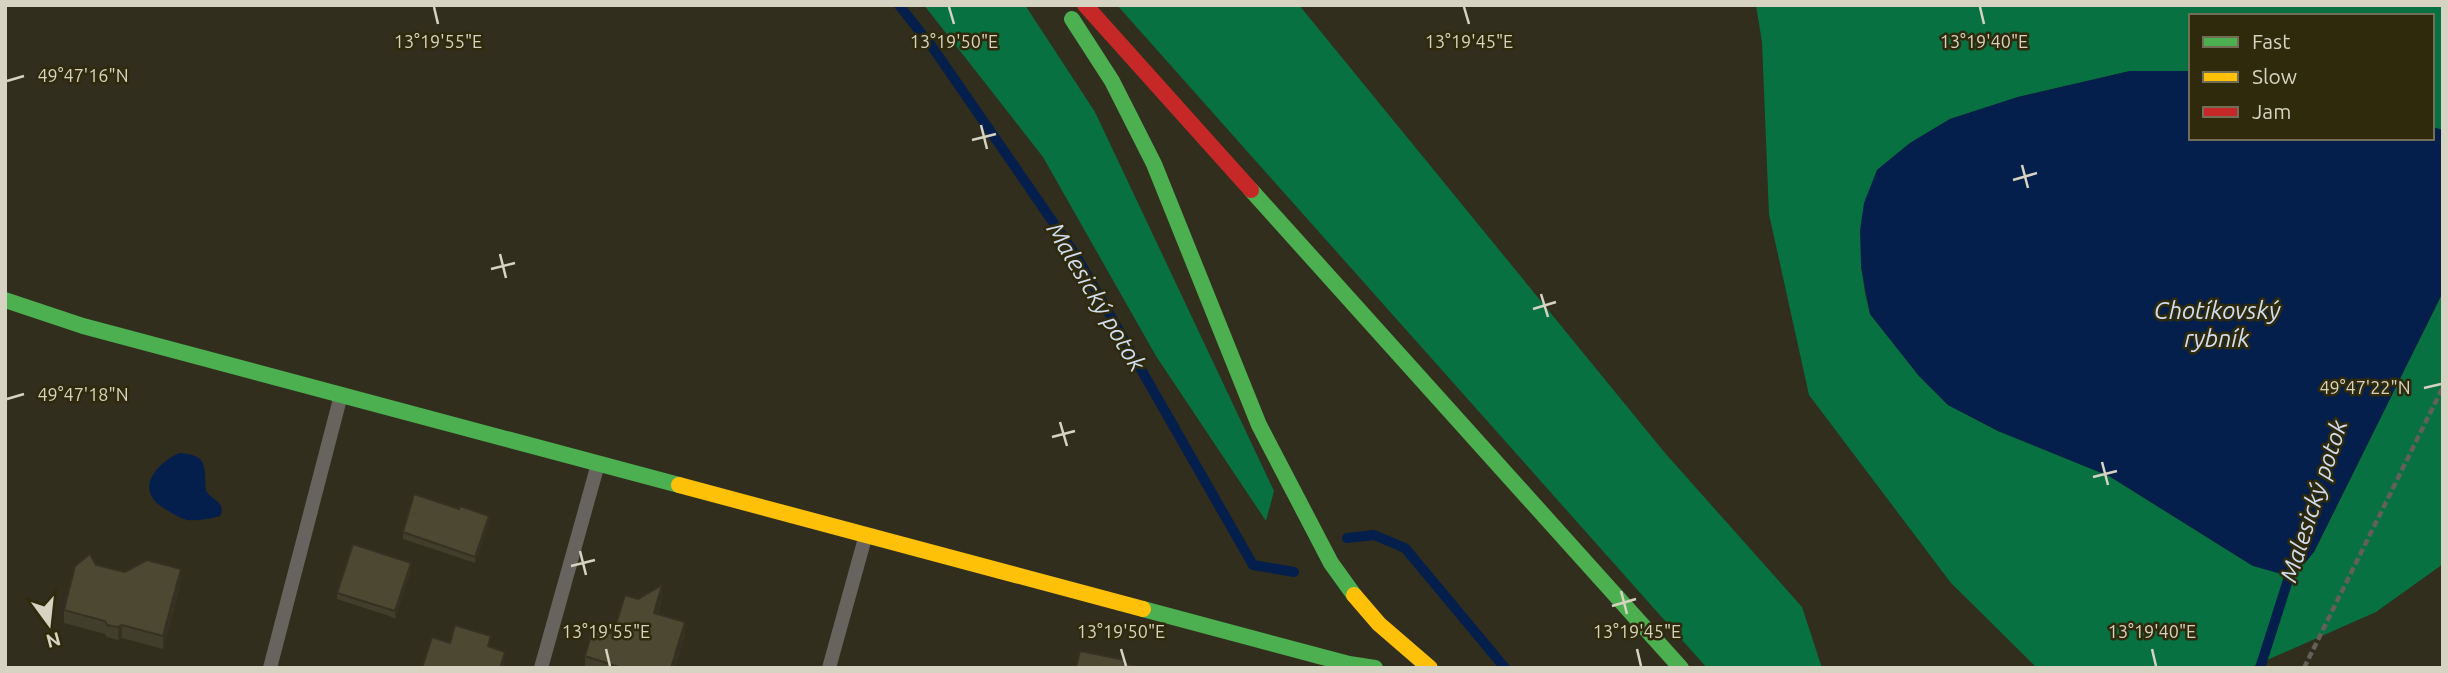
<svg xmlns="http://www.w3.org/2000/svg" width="2448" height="673" viewBox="0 0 2448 673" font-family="Ubuntu,sans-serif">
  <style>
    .forest { fill: #077142 }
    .water { fill: #041f4b }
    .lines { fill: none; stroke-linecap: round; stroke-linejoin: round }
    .stream { stroke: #041f4b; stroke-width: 10 }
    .path { stroke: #626059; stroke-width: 4.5; stroke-dasharray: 7 3.5; stroke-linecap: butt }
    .lane { stroke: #67645f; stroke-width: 14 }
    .fast { stroke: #4caf50; stroke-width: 16 }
    .slow { stroke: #ffc107; stroke-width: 16 }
    .jam { stroke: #c62828; stroke-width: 16 }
    .wall { fill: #413e2b }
    .shaded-wall { fill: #353223 }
    .building { fill: #4c4832; stroke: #353223; stroke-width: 2 }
    .ticks { fill: none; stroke: #d6d3c2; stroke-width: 2.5 }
    .labels { text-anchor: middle; stroke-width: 5; stroke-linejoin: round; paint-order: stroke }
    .water-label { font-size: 24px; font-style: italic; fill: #d1def2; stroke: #2f2a0c }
    .ticks-label { font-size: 18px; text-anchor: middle; fill: #d6d3c2; stroke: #2f2a0c; stroke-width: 5; stroke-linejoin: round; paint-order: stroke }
  </style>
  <rect width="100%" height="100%" fill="#312e1e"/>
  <g class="forest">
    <polygon points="924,5 1025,5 1095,112 1274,491 1266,521 1156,356 1043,157"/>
    <polygon points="1117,5 1299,5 1665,453 1802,607 1822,668 1707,668"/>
    <polygon points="1756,5 2443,5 2443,130 2432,127 2432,16 2191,16 2191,71 2130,71 2018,97 1950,119 1910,143 1877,170 1861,266 1865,293 1870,314 1919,376 1948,405 1998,431 2109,476 2253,566 2314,552 2443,292 2443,564 2376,612 2249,668 2037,668 1951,583 1809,395 1769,214 1762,42"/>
  </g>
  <g class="water">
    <polygon points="2130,71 2191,71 2191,138 2432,138 2432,127 2443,130 2443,292 2314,552 2305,563 2281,574 2253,566 2109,476 1998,431 1948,405 1919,376 1870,314 1861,266 1860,230 1864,203 1877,170 1910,143 1950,119 2018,97"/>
    <path d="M179,453C209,455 204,466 206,491C212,500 227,503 220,516C210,519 197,521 187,520C180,518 173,514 167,510C133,492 154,465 179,453Z"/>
  </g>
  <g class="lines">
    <g class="stream">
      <polyline points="899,5 933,48 1075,254 1253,565 1294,572"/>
      <polyline points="1347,538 1374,535 1405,548 1505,668"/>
      <polyline points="2260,668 2295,558"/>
    </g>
    <polyline class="path" points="2304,668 2443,387"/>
    <g class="lane">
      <polyline points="270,668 341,395"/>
      <polyline points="541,668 598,464"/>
      <polyline points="829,668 865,538"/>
    </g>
    <g class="fast">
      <polyline points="1072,19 1112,81 1154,164 1259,425 1331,563 1354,595"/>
      <polyline points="1251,190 1681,668"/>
      <polyline points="5,300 83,326 679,485"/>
      <polyline points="1143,609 1349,664 1375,668"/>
    </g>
    <g class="slow">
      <polyline points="679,485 1143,609"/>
      <polyline points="1354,595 1379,624 1430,668"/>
    </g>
    <polyline class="jam" points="1085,5 1251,190"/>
  </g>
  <g class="wall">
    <polygon points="489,522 475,563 403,539 403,532"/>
    <polygon points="96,565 125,572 181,582 163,649 122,638 118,640 107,637 105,634 64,623 64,610"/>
    <polygon points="411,570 395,618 337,599 337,593"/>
    <polygon points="662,598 658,614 685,635 675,668 585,668 585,656 613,634 638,599"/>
  </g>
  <g class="shaded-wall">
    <polygon points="489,516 489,522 475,563 475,557"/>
    <polygon points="411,563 411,570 395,618 395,611"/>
    <polygon points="181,569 181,582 163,649 163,636"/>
    <polygon points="662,585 662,598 654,626 654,613"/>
    <polygon points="685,622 685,635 675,668 671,668"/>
    <polygon points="122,625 122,638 118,640 118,627"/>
    <polygon points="505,652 504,668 500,668"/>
  </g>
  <g class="building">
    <polygon points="414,494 459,509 460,506 489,516 475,557 403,532"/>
    <polygon points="353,544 411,563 395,611 337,593"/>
    <polygon points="90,554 96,565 125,572 147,560 181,569 163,636 122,625 118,627 107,625 105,621 64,610 75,566"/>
    <polygon points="662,585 654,613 685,622 671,668 622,668 585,656 593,628 613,634 625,595 638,599"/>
    <polygon points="455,625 491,636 488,646 505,652 500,668 422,668 432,637 450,643"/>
    <polygon points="1080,651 1125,660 1124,663 1142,668 1076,668"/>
  </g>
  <path class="ticks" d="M434,7L438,24M949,7L954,24M1464,7L1469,24M1980,7L1984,24M7,81L24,76M981,125L987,149M972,140L996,134M2022,165L2028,188M2013,180L2037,173M500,254L506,278M491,269L515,263M1541,294L1548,317M1533,309L1556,302M2424,388L2441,384M7,399L24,394M1060,422L1067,446M1052,437L1075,431M2102,462L2108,485M2093,477L2117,471M580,551L586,575M571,566L595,560M1621,591L1627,614M1612,606L1636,599M606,649L610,666M1121,649L1126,666M1637,649L1641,666M2152,649L2156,666"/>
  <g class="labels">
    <g class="water-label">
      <text transform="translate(1096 297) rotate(59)" y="8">Malesický potok</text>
      <text x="2217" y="319">Chotíkovský<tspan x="2217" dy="28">rybník</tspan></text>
      <text transform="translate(2314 501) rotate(-72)" y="8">Malesický potok</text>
    </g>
  </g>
  <g class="ticks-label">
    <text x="438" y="48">13°19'55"E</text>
    <text x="954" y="48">13°19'50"E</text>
    <text x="1469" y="48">13°19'45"E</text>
    <text x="1984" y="48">13°19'40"E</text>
    <text x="83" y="82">49°47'16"N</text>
    <text x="2365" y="394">49°47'22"N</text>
    <text x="83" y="401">49°47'18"N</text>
    <text x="606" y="638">13°19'55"E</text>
    <text x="1121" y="638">13°19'50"E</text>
    <text x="1637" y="638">13°19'45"E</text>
    <text x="2152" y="638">13°19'40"E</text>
  </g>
  <rect width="2448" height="673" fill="none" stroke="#d6d3c2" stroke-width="14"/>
  <rect x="2189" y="14" width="245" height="126" fill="#2f2a0c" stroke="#726e55" stroke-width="2"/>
  <rect x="2203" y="37" width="35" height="10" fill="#4caf50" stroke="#726e55" stroke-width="2"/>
  <text x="2252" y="49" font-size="21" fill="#d6d3c2">Fast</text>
  <rect x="2203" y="72" width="35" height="10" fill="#ffc107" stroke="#726e55" stroke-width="2"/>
  <text x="2252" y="84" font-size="21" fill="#d6d3c2">Slow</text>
  <rect x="2203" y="107" width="35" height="10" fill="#c62828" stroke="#726e55" stroke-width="2"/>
  <text x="2252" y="119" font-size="21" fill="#d6d3c2">Jam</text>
  <g transform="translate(49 624) rotate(165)" stroke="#2f2a0c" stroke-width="5" paint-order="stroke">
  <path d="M0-5L12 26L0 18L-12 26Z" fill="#d6d3c2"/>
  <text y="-10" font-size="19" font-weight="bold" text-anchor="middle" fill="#d6d3c2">N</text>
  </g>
</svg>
